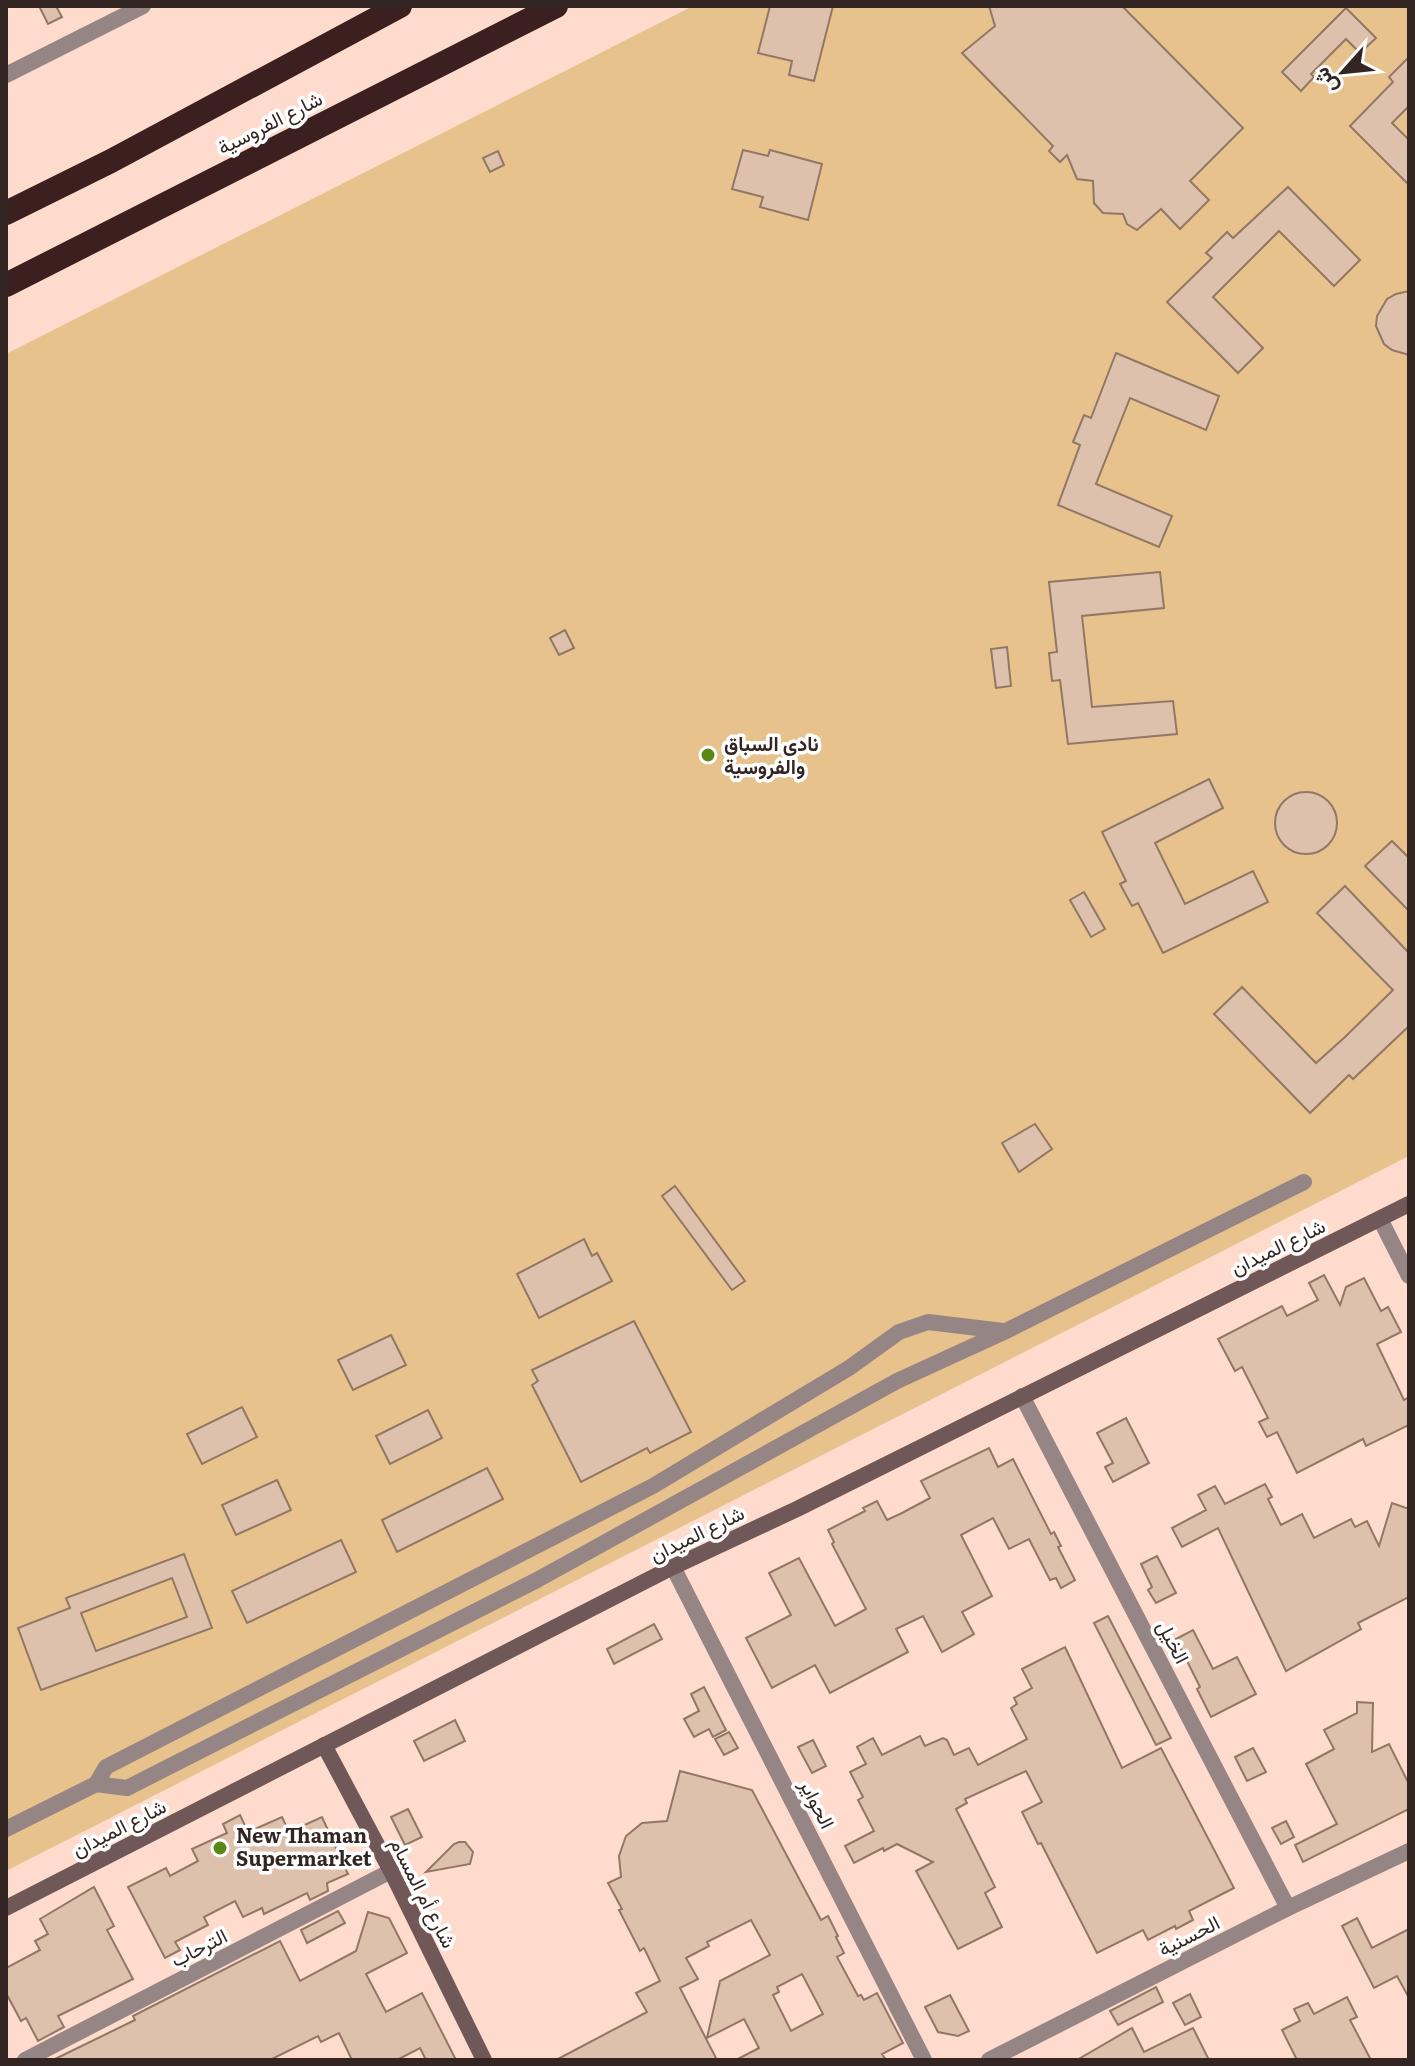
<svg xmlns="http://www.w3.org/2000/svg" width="1415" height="2066" viewBox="0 0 1415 2066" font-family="Literata,Vazirmatn,serif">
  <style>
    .green { fill: #e7c28d }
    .building { fill: #dec1ac; stroke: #917764; stroke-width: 2; fill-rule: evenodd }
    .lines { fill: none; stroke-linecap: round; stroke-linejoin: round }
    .street { stroke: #958584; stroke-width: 16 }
    .secondary { stroke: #6f5857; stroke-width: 16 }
    .highway { stroke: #3c201f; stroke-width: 24 }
    .poi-dot { fill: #5b8716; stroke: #fff; stroke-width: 3 }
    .labels { text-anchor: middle; stroke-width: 7; stroke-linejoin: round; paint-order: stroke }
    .street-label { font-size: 20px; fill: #332521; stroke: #fff }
    .poi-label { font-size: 20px; font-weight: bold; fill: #332521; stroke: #fff; text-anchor: start }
  </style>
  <rect width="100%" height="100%" fill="#ffdbce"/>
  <polygon class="green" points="693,6 1409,6 1409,1156 6,1871 6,354"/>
  <g class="building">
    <polygon points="39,6 56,6 62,17 48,24"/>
    <polygon points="770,6 833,6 814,81 789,75 792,61 758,53"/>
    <polygon points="989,6 1122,6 1243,128 1190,181 1209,200 1180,229 1161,209 1137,230 1127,224 1123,214 1103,213 1094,203 1093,181 1077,179 1067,155 1060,162 1049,151 1053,146 962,53 995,26"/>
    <polygon points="1346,8 1376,38 1360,53 1346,39 1311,74 1314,77 1301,91 1282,72"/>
    <polygon points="1409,57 1409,106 1392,123 1409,140 1409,185 1350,126 1393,82 1389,77"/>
    <polygon points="743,150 768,156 770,150 822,164 808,220 760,207 763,197 732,189"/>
    <polygon points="498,151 504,165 490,172 483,158"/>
    <polygon points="1288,187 1360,260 1334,286 1279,231 1213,297 1263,348 1238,373 1167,302 1212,258 1206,253 1227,232 1233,238"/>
    <polygon points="1409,291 1409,355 1392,350 1384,344 1376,326 1377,316 1387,299 1396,294"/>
    <polygon points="1116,353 1219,396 1206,430 1130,398 1096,484 1172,516 1159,547 1058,505 1080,445 1073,442 1084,415 1091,418"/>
    <polygon points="1160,572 1164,608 1082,616 1092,707 1173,701 1177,734 1068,744 1060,680 1052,681 1049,653 1057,652 1049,582"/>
    <polygon points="565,630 574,648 559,655 550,638"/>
    <polygon points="1007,647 1011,686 996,688 991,649"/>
    <polygon points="1209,779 1223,808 1155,843 1185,904 1253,871 1268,902 1163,953 1138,903 1132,906 1120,884 1126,881 1102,832"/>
    <circle cx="1306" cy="823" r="31"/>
    <polygon points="1392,841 1409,858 1409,911 1365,866"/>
    <polygon points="1345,886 1409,953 1409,1026 1353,1079 1349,1075 1310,1113 1214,1014 1242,987 1316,1063 1345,1037 1393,990 1317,913"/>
    <polygon points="1084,892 1105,929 1091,937 1070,900"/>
    <polygon points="1035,1124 1052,1149 1019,1172 1002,1143"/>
    <polygon points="675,1186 745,1281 732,1290 662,1196"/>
    <polygon points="584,1239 592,1256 597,1253 612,1281 539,1318 517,1274"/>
    <polygon points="1324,1275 1340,1305 1346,1287 1364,1278 1381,1311 1388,1307 1401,1332 1377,1344 1404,1400 1409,1397 1409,1425 1366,1446 1363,1439 1297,1473 1277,1432 1267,1437 1259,1422 1268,1418 1242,1367 1235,1371 1218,1339 1282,1306 1287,1316 1318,1300 1309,1283"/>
    <polygon points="634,1321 691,1432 650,1453 647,1448 581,1482 532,1385 538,1381 532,1370"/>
    <polygon points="391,1335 406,1365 353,1390 338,1360"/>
    <polygon points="242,1407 257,1437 202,1464 187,1434"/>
    <polygon points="428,1410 442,1438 390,1464 376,1436"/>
    <polygon points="1126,1418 1149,1463 1113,1482 1105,1467 1113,1463 1097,1433"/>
    <polygon points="989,1448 998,1467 1013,1459 1051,1534 1054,1532 1061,1546 1058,1547 1075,1580 1061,1588 1056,1578 1050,1580 1029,1539 1009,1549 993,1518 961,1535 992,1596 962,1612 974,1634 942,1652 923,1616 896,1629 908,1652 830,1693 815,1665 772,1688 746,1638 791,1615 769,1573 799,1558 835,1626 866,1609 832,1544 834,1542 828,1530 865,1511 863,1508 877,1501 887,1520 902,1513 930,1498 921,1481"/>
    <polygon points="487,1468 503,1499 397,1552 382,1520"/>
    <polygon points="277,1480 291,1510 236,1535 222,1505"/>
    <polygon points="1265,1484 1272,1497 1268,1499 1281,1525 1302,1514 1314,1538 1351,1519 1355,1527 1367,1521 1379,1546 1392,1503 1409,1509 1409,1597 1358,1623 1361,1629 1286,1671 1218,1528 1182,1547 1172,1528 1206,1510 1198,1495 1215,1486 1225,1504"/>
    <polygon points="341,1540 356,1572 247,1623 232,1591"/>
    <path d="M184,1554L212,1628L41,1690L18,1628L70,1608L66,1598ZM172,1578L187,1617L96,1651L81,1613Z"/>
    <polygon points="1157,1556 1176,1593 1156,1603 1148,1590 1152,1587 1141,1564"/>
    <polygon points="1108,1616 1171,1738 1156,1745 1094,1623"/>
    <polygon points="654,1624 662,1639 614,1664 607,1649"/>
    <polygon points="1193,1630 1213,1669 1237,1657 1256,1694 1211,1717 1197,1689 1200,1687 1176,1639"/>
    <polygon points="1065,1647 1122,1768 1161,1748 1234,1888 1189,1911 1193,1920 1176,1929 1175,1926 1148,1940 1143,1930 1097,1953 1041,1843 1038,1844 1022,1812 1042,1802 1026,1771 965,1799 967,1803 956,1809 995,1887 985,1893 1002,1927 958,1949 916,1871 933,1862 897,1844 884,1851 883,1848 854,1863 845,1846 874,1831 858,1800 863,1797 850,1772 866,1764 857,1747 873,1738 882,1755 920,1736 925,1746 943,1738 947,1740 954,1755 969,1748 978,1765 1027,1739 1011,1708 1017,1704 1014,1698 1032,1688 1022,1669"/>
    <polygon points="704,1687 726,1730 713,1737 709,1729 694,1737 684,1719 699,1711 691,1694"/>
    <polygon points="1357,1702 1373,1703 1372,1752 1389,1744 1409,1784 1409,1809 1303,1862 1295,1845 1337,1824 1306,1764 1334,1749 1324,1730 1357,1713"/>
    <polygon points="455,1720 465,1741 424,1761 414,1741"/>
    <polygon points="729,1732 738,1748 724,1755 715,1739"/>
    <polygon points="813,1740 826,1766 812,1773 798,1747"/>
    <polygon points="1253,1748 1266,1772 1247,1781 1235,1757"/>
    <path d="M680,1771L752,1790L821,1920L828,1916L838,1936L836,1937L844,1953L837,1957L858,1996L861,1995L864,2000L877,1993L903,2043L882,2054L886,2060H736L759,2048L744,2019L707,2038L720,1981L770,1955L751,1920L707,1942L709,1946L686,1958L698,1979L680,1988L717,2060H556L647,2012L636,1993L660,1981L644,1948L640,1951L619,1910L622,1909L608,1883L621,1877L619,1856L626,1836L642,1823L667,1821ZM802,1974L823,2014L791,2031L773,1995L779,1992L777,1987Z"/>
    <polygon points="408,1809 422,1837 405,1845 391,1817"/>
    <polygon points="240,1815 248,1832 282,1817 289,1832 322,1817 348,1874 327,1883 328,1891 310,1900 307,1893 264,1914 262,1908 243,1917 235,1901 204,1917 208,1925 175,1942 180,1950 165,1958 128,1887 166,1868 170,1876 198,1861 192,1849 227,1833 223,1824"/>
    <polygon points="1286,1821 1294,1837 1281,1844 1272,1828"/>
    <polygon points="459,1842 465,1842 473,1852 470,1864 426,1872 454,1844"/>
    <polygon points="94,1887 114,1926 107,1930 133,1979 58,2016 64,2027 38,2041 26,2018 21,2021 6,1993 6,1968 40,1950 35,1941 48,1934 40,1919"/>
    <polygon points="338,1911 345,1923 307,1943 301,1930"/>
    <polygon points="368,1912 389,1918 407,1953 366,1974 386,2012 422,1993 456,2060 426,2060 420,2048 397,2060 352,2060 339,2033 321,2042 318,2036 270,2060 53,2060 135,2020 133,2016 280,1941 300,1981 356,1951"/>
    <polygon points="1357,1918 1372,1948 1409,1929 1409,1998 1397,1976 1374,1988 1342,1926"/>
    <polygon points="1156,1987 1163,2002 1118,2025 1110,2011"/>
    <polygon points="1190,1994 1201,2017 1185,2025 1173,2003"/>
    <polygon points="950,1995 969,2031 958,2036 938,2032 925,2007"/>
    <polygon points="1347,1997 1357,2017 1350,2020 1371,2060 1297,2060 1282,2030 1300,2021 1294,2009 1308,2003 1314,2014"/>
    <polygon points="1132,2028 1144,2052 1193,2028 1209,2060 1077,2060"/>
  </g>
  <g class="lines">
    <g class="street">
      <polyline points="6,75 143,6"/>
      <polyline points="1380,1219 1409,1276"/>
      <polyline points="1022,1396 1288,1908"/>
      <polyline points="673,1567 924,2060"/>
      <polyline points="96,1784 106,1767 653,1486 849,1368 899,1332 928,1322 1003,1331"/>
      <polyline points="6,1829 96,1784 127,1788 537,1580 897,1381 1004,1332 1304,1182"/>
      <polyline points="25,2060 391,1871"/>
      <polyline points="989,2060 1288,1908 1409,1851"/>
    </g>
    <g class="secondary">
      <polyline points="324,1745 391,1871 484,2060"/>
      <polyline points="6,1908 673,1567 797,1509 1409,1204"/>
    </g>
    <g class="highway">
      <polyline points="6,213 111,161 400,6"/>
      <polyline points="6,285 556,6"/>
    </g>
  </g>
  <g class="poi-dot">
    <circle cx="708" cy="755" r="8"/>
    <circle cx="220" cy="1848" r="8"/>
  </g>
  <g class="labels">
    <g class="street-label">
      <text transform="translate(270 123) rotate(-27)" y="7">شارع الفروسية</text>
      <text transform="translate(1278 1247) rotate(-26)" y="7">شارع الميدان</text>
      <text transform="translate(697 1534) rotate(-26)" y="7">شارع الميدان</text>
      <text transform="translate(1173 1642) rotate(62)" y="7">الخيل</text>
      <text transform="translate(817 1804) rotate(63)" y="7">الحواير</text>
      <text transform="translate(119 1828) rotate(-27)" y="7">شارع الميدان</text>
      <text transform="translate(423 1893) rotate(63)" y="7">شارع أم المسام</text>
      <text transform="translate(1189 1936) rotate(-27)" y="7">الحسنية</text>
      <text transform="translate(199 1948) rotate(-27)" y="7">الترحاب</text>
    </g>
    <g class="poi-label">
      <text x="724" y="751">نادي السباق<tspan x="724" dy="23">والفروسية</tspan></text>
      <text x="236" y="1843">New Thaman<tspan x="236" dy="23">Supermarket</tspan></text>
    </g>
  </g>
  <rect width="1415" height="2066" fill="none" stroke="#332521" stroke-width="16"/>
  <g transform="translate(1343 72) rotate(243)" stroke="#ffffff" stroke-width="6" paint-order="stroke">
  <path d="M0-6L14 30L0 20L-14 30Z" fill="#332521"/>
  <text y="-12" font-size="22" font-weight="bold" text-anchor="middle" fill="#332521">ش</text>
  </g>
</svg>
